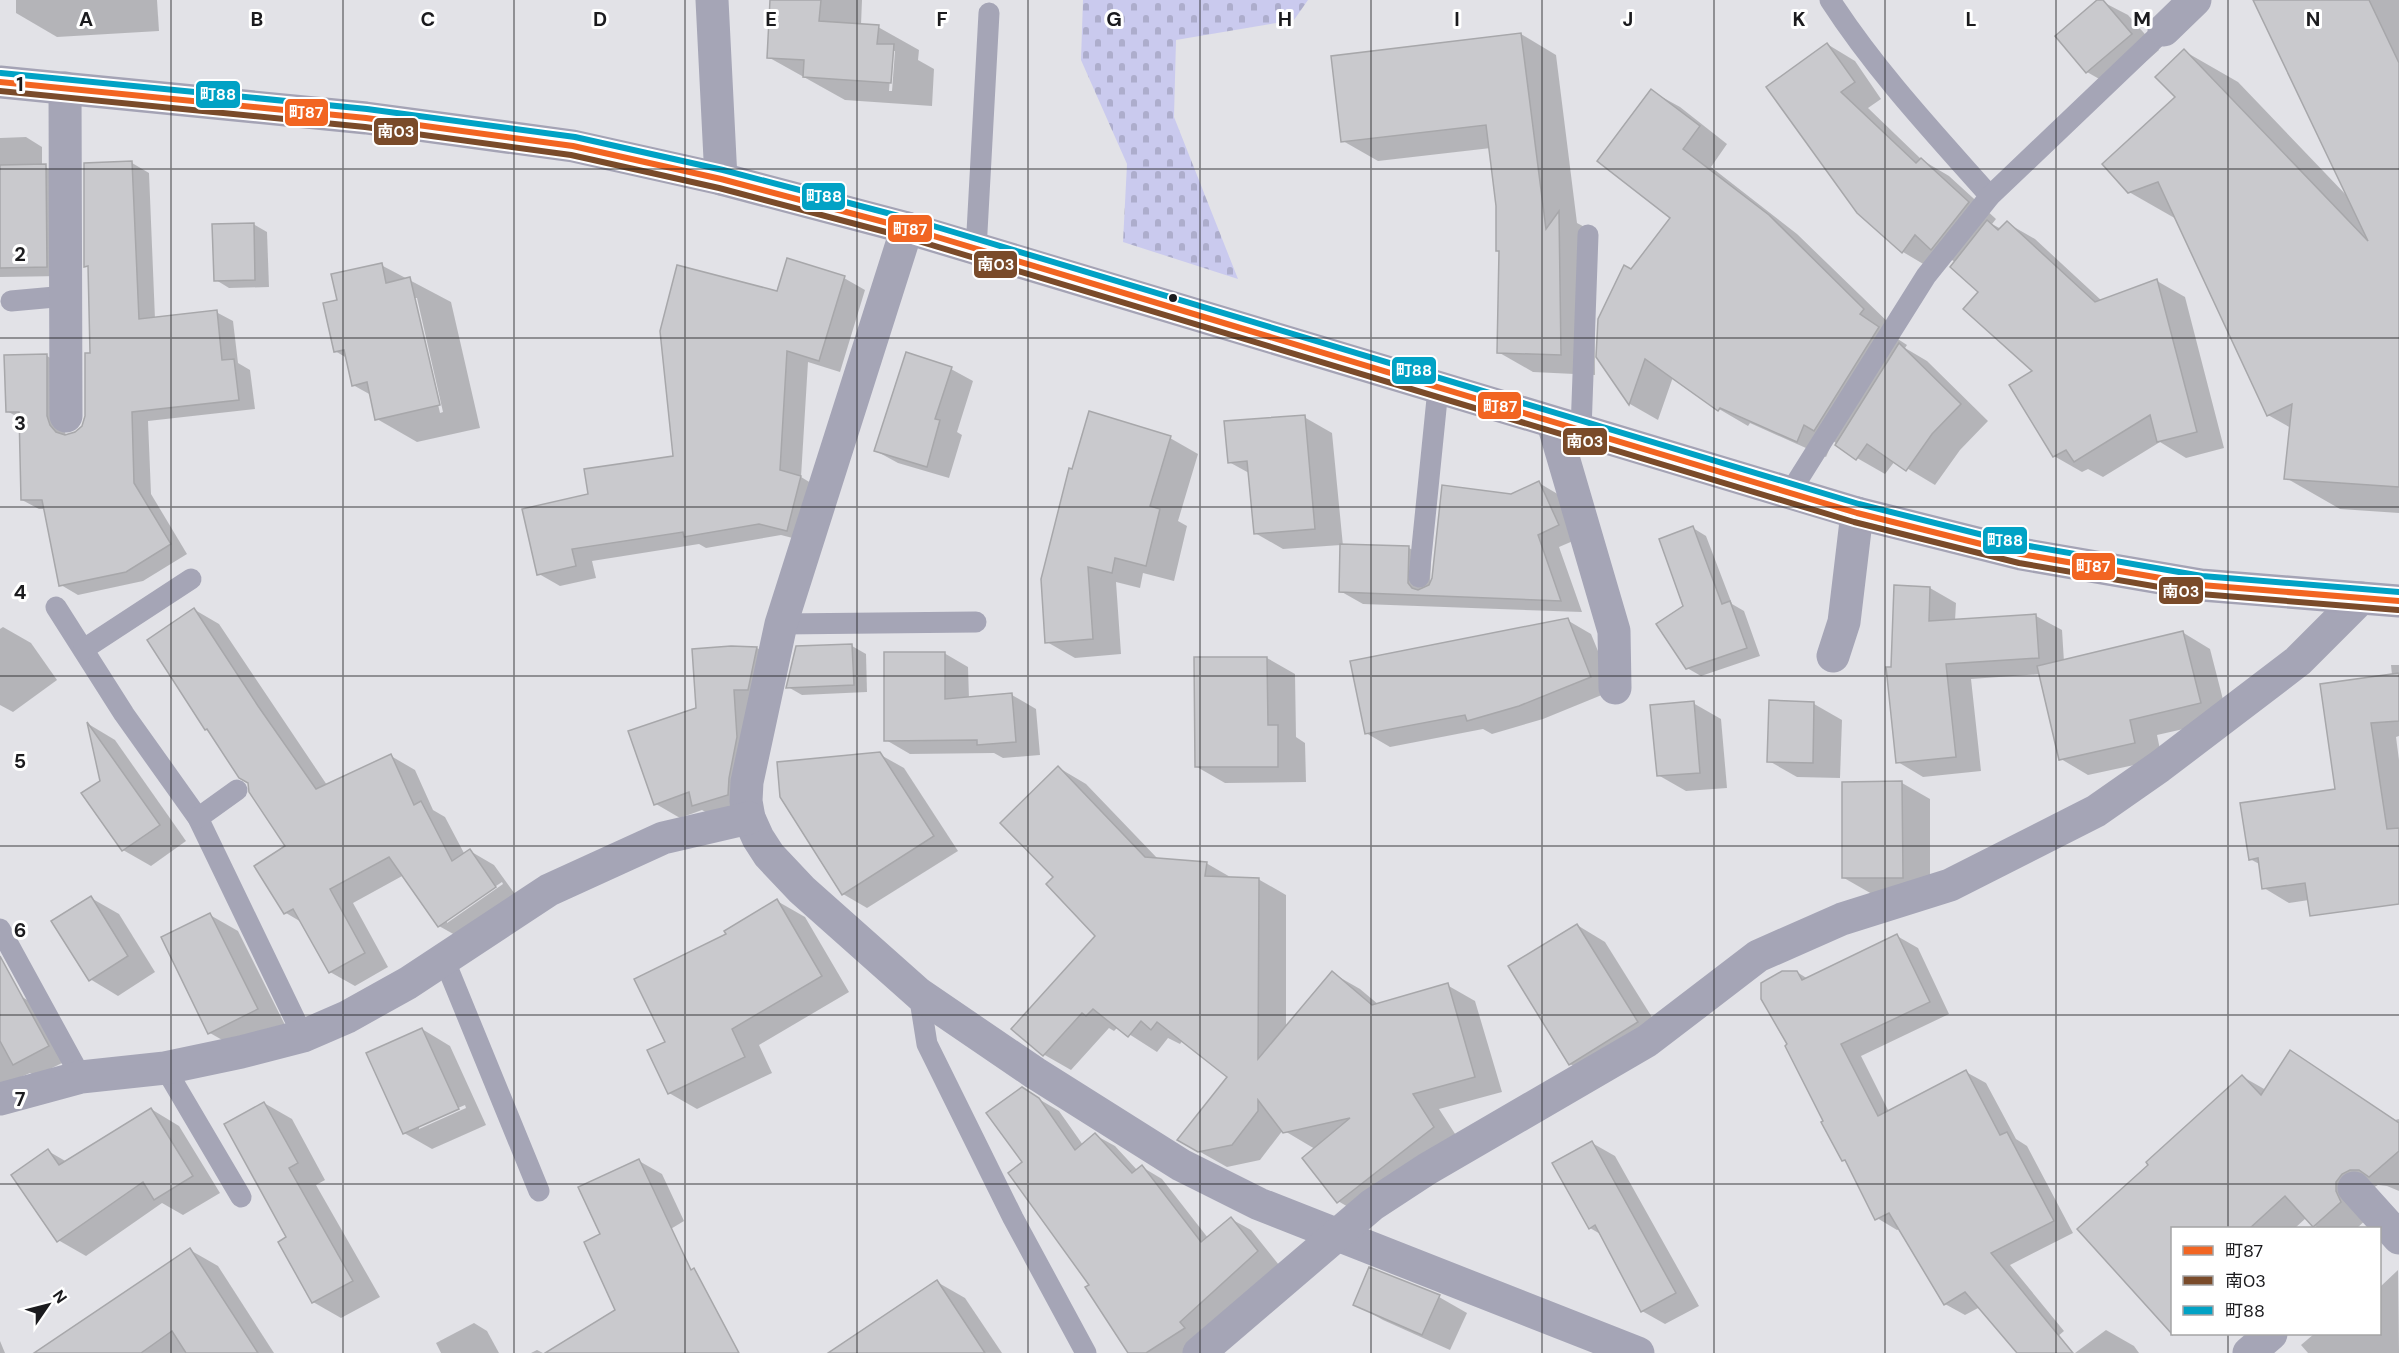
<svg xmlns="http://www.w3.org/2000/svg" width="2399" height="1353" viewBox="0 0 2399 1353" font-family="'DM Sans','Noto Sans JP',sans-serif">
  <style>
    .cemetery { fill: url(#cemetery-stones) }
    .shadow { fill: #0003; fill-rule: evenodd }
    .building { fill: #c9c9cd; stroke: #a7a7aa; stroke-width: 1.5 }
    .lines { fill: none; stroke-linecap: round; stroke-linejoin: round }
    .lane { stroke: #a5a5b6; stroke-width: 21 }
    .street { stroke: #a5a5b6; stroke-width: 33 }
    .secondary { stroke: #a4a3b5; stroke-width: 33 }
    .bus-1-casing { stroke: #fff; stroke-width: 10 }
    .bus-2-casing { stroke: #fff; stroke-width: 10 }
    .bus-3-casing { stroke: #fff; stroke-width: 10 }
    .bus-1 { stroke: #f26522; stroke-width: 6 }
    .bus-2 { stroke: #7a4b2a; stroke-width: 6 }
    .bus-3 { stroke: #01a2c5; stroke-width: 6 }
    .grid { fill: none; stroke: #1b1b1e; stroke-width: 1.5; stroke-opacity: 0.55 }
    .bus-dot { fill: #1b1b1e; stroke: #fff; stroke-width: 2 }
    .grid-label { font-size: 20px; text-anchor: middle; font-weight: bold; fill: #1b1b1e; stroke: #fff; stroke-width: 6; stroke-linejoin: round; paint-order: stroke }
    .line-badge { stroke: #fff; stroke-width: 2 }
    .badge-label { font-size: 16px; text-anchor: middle; font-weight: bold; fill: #fff }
  </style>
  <defs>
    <pattern id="cemetery-stones" width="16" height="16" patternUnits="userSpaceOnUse" patternTransform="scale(1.5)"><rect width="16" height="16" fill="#cacaee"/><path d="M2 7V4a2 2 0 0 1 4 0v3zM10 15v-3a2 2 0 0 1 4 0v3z" fill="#adadcc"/></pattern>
  </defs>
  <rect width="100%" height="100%" fill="#e2e2e7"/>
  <polygon class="cemetery" points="1083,0 1308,0 1294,20 1176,40 1174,117 1238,279 1123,242 1127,164 1081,60"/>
  <g class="shadow">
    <polygon points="16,0 157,0 159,31 57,37 16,13"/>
    <path d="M772,0H862L861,25L878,27L919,50L918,60L934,69L932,106L845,100L768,57ZM892,51H895L892,91H889Z"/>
    <polygon points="2099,0 2128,15 2159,50 2115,88 2087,72"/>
    <polygon points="2255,0 2399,0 2399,513 2340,509 2286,478 2291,428 2268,415 2178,220 2129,192 2177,97 2184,51 2238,82 2348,197"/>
    <polygon points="1521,34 1556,55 1577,223 1594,232 1595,375 1533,372 1498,352 1501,252 1491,148 1378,161 1343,141"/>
    <polygon points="1827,44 1855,61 1881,99 1868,108 1922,160 1949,176 1996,219 1992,224 2001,229 2007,223 2035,239 2102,301 2157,281 2185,297 2224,448 2186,458 2160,442 2103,477 2088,469 2082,472 2054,456 2034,371 1980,292 1955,262 1941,253 1930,268 1903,252 1857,211"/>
    <polygon points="1651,91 1680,107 1727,144 1711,167 1797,234 1892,326 1887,332 1907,345 1905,348 1927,361 1988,421 1960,450 1935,485 1895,461 1885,474 1857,458 1833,441 1826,457 1750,423 1748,426 1719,409 1673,377 1658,420 1630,404 1598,356 1632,271 1672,217"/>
    <polygon points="26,137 42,147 42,166 62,175 62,276 0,277 0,138"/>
    <polygon points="132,163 149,173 155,319 216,312 233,321 238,363 250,370 255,409 148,421 151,494 187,554 143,581 78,595 61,585 45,509 39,509 22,500 21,419 7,411 47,356 63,365 64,427 66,436 76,434 83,427 86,416 92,354 90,268 86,266"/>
    <polygon points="253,224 267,232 269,287 229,288 216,280"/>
    <path d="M381,265L451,302L480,428L417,442L377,419L371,395L353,385L347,358L335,351L338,301ZM414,298H417L443,412L440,413Z"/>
    <polygon points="844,278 865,290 840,372 808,362 801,477 821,489 808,542 781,535 706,548 699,544 592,561 596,578 560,586 539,574 589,496 674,457 778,293"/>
    <polygon points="951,369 973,381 957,432 962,435 949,478 898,463 876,451"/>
    <polygon points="1304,417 1332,433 1343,546 1409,548 1431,560 1430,586 1539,483 1561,496 1580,538 1559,547 1582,612 1363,604 1340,591 1341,545 1283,549 1255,533 1249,473 1229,462"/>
    <polygon points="1170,438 1198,454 1178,521 1187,526 1174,581 1143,573 1140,588 1116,582 1121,654 1075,658 1047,642 1043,580"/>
    <polygon points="1693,528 1706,536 1732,604 1744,611 1760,656 1701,676 1687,668 1685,607"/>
    <polygon points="1930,588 1956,603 1955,621 2036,616 2062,630 2064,662 2182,632 2210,649 2228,719 2157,735 2162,759 2088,775 2061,759 2041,674 1971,679 1981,771 1923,777 1898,762 1893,668"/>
    <path d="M195,610L219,624L327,785L391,756L415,770L433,810L445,817L465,855L470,851L494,865L520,901L464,940L439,926L404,875L353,903L388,967L355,986L330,972L303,923L286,913L287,846L249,782L206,729ZM502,882L503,884L447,923V919Z"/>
    <polygon points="1567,620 1591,634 1614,690 1543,719 1492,734 1483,729 1390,747 1366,733"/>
    <polygon points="3,627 31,643 57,680 13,712 0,705 0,629"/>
    <polygon points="852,646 866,654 867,692 802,695 788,687"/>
    <polygon points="757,648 781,662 753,792 718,819 702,810 680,818 656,804 697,709"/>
    <polygon points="944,653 968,667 969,699 1012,695 1036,709 1040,755 1003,758 994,753 910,754 886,740"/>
    <polygon points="1196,658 1267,658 1295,674 1296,737 1305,743 1306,782 1225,783 1197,767"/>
    <polygon points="2391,665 2399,665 2399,736 2396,737 2399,760 2399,881 2362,892 2289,903 2264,888 2261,865 2250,859 2337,790 2392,675"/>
    <polygon points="1693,703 1721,719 1727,788 1686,791 1658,775"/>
    <polygon points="1814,704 1842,720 1840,778 1797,777 1769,761"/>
    <polygon points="90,725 115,740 186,841 151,866 123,850 101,781"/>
    <polygon points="879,754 904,768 958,851 867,908 843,894"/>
    <polygon points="1059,768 1086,784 1158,859 1206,863 1232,878 1258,879 1286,895 1286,1029 1332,973 1360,989 1379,1005 1447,985 1475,1001 1502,1092 1439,1109 1461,1143 1365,1217 1338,1201 1315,1149 1283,1130 1260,1160 1227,1167 1179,1140 1230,1077 1183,1040 1180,1044 1168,1038 1157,1052 1118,1027 1114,1031 1109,1028 1071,1070 1043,1054 1097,936 1055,877"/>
    <polygon points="1902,783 1930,799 1930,893 1872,894 1844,878"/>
    <polygon points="91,898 119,914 155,972 118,996 90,979"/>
    <polygon points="777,901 805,917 849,992 759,1045 772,1073 697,1109 669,1093 667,1042 728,935"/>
    <polygon points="210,915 238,931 285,1025 238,1049 210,1033"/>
    <polygon points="1577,925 1605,942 1665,1038 1598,1080 1570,1064"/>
    <polygon points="1897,936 1918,948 1949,1014 1861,1056 1889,1112 1966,1072 1986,1083 2016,1139 2027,1146 2073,1233 2010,1265 2064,1331 2038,1353 2025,1353 1980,1307 1965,1315 1945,1304 1900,1229 1897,1230 1877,1218 1848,1163 1843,1160 1789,1045 1797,972 1808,979"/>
    <polygon points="0,972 22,997 44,1009 70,1059 36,1076 30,1073 0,1086"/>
    <path d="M422,1029L450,1046L486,1125L432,1149L404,1133ZM465,1105L466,1108L419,1129V1125Z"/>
    <polygon points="2291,1052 2395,1120 2399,1119 2399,1191 2387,1186 2378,1185 2369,1190 2368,1218 2357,1228 2318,1228 2306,1218 2295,1228 2172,1228 2172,1325 2158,1317 2150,1165 2243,1077 2266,1090"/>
    <polygon points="1022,1089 1059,1111 1083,1145 1095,1135 1115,1146 1138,1171 1142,1167 1162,1179 1208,1238 1231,1219 1251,1230 1287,1275 1183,1353 1130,1353 1024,1163"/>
    <polygon points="264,1103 292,1119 325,1180 316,1185 380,1297 341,1318 313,1302 288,1238"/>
    <polygon points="151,1109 179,1126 220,1193 183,1215 162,1203 86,1256 58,1240 48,1151 67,1162"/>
    <polygon points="1592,1143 1615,1156 1699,1306 1665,1324 1642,1311 1602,1235 1590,1228"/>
    <polygon points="639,1161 662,1174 684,1221 654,1239 654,1353 548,1353 617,1310 602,1235"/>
    <polygon points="190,1250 218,1266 274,1353 37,1353"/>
    <polygon points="2398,1270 2399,1353 2308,1353 2301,1345 2314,1334 2380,1334 2380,1287"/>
    <polygon points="937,1282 965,1298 1002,1353 829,1353"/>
    <polygon points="1439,1297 1467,1313 1450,1350 1383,1320 1355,1304"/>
    <polygon points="474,1323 487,1331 499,1353 441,1353 436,1343"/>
    <polygon points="2106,1330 2134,1346 2139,1353 2075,1353"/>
    <polygon points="0,1341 5,1353 0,1353"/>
    <polygon points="537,1350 543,1353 531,1353"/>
  </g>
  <g class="building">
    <polygon points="770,0 821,0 819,21 879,25 877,44 894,44 891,83 803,77 804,60 767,58"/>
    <polygon points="2097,0 2103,0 2132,34 2086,73 2055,36"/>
    <polygon points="2253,0 2369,0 2399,63 2399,487 2284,479 2292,404 2267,416 2158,182 2128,193 2102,164 2175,97 2155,77 2184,49 2368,241"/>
    <polygon points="1521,33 1546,229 1559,211 1561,355 1497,353 1499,251 1496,251 1496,206 1486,125 1341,142 1331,56"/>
    <polygon points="1827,43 1855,82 1841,92 1916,163 1921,158 1969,202 1931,250 1915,235 1902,253 1857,213 1766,87"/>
    <polygon points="1651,89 1700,126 1683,149 1769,215 1864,309 1860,314 1879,327 1814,431 1804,425 1797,442 1720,408 1718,411 1645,359 1629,405 1596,357 1598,319 1624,265 1631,269 1670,218 1597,161"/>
    <polygon points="132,161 139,319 217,310 222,360 234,359 239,400 132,412 134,483 171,544 126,572 59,586 42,500 21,500 19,412 6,412 4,355 47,354 47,416 50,425 56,432 65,435 75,432 82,426 85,416 85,353 90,353 88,266 84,267 84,163"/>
    <polygon points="46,164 47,267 0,268 0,165"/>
    <polygon points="1987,220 1998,230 2007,221 2095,302 2157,279 2197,432 2157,442 2150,415 2074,462 2066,450 2053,457 2009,385 2032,371 1963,309 1978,292 1950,267"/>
    <polygon points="254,223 255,280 214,281 212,224"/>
    <polygon points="787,258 845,276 819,361 787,351 780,470 801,476 787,531 759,524 684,537 683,532 572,549 576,566 537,575 522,509 588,494 584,469 673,456 660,331 677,265 777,291"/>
    <polygon points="382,263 386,283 410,277 440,405 375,420 367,382 352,386 344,350 334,352 323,303 337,300 331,274"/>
    <polygon points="1899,343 1961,404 1932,434 1906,471 1867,444 1856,460 1835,445"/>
    <polygon points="906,352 952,367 935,419 940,420 927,467 874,451"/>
    <polygon points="1089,411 1171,436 1150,506 1160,509 1146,566 1115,558 1112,573 1088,567 1093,639 1045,643 1041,579 1069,468 1072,469"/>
    <polygon points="1305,415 1315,529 1254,534 1247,461 1228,463 1224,421"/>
    <polygon points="1539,481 1559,525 1538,535 1561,601 1339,592 1340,544 1409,546 1408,583 1412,588 1418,590 1429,585 1432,578 1442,485 1511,494"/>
    <polygon points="1693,526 1722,604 1730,601 1747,648 1686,669 1656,624 1683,606 1659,539"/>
    <polygon points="1894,585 1930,587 1929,621 2036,614 2039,658 1946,664 1956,757 1896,763 1886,667 1891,667"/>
    <polygon points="194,608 258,706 316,789 391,754 414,805 421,801 452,861 470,849 496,887 438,927 389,857 330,889 365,953 329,973 293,909 284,914 254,866 285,846 249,792 248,783 239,778 207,729 205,730 147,640"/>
    <polygon points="1568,618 1591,677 1519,706 1467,721 1465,715 1365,734 1350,661"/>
    <polygon points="2183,631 2201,703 2130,720 2135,743 2059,760 2037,666"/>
    <polygon points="852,644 854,685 786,688 796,646"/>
    <polygon points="731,646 757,647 748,690 734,690 737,737 729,778 728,795 692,806 689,792 654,805 628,731 696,708 692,649"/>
    <polygon points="884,652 945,652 945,699 1012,693 1016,742 977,745 977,740 884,741"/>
    <polygon points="1194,657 1267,657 1268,725 1278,725 1278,767 1195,767"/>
    <polygon points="2399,673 2399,721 2371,723 2387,829 2399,828 2399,904 2310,916 2305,883 2262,889 2258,858 2249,860 2240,803 2335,789 2320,684"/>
    <polygon points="1769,700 1814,702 1813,763 1767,762"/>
    <polygon points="1694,701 1700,773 1657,776 1650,705"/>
    <polygon points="87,722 160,825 122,851 81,793 100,781"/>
    <polygon points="880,752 934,836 842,895 780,797 777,762"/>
    <polygon points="1058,766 1145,857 1207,862 1205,876 1259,878 1258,1059 1332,971 1372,1005 1448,983 1475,1077 1413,1094 1434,1127 1337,1203 1302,1158 1350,1118 1283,1133 1258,1100 1258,1111 1232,1145 1198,1152 1177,1140 1227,1077 1157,1022 1151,1030 1141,1021 1128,1037 1093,1009 1086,1016 1082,1013 1043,1056 1011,1029 1095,936 1046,884 1053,877 1000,823"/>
    <polygon points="1902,781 1903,878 1842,878 1842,782"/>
    <polygon points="91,896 128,956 89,981 51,921"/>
    <polygon points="777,899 822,976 732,1029 745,1057 668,1094 647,1050 665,1042 634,979 726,934 724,931"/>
    <polygon points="210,913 258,1009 208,1034 161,937"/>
    <polygon points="1577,924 1638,1022 1569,1065 1508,966"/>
    <polygon points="1897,934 1930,1002 1841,1044 1878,1116 1966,1070 2000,1135 2007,1132 2054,1221 1991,1253 2073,1353 2017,1353 1965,1292 1944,1305 1889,1213 1875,1220 1845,1160 1842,1161 1821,1122 1823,1121 1785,1046 1787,1044 1761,999 1761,983 1782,971 1797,971 1802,980"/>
    <polygon points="0,956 49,1046 13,1065 0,1041"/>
    <polygon points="422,1028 459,1109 403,1134 366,1053"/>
    <polygon points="2290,1050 2399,1123 2399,1151 2369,1177 2359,1170 2350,1170 2342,1174 2336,1182 2336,1191 2341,1202 2313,1227 2285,1196 2250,1228 2172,1228 2172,1334 2077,1229 2148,1165 2146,1162 2242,1075 2261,1095"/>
    <polygon points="1022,1087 1039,1098 1075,1150 1095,1133 1132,1173 1142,1165 1201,1242 1231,1217 1258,1251 1180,1322 1185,1328 1146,1353 1128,1353 1085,1287 1089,1285 1008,1173 1022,1162 986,1113"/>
    <polygon points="264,1102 298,1163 289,1168 353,1281 312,1303 278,1242 286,1237 224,1124"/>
    <polygon points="151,1108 193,1176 154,1200 143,1182 57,1242 11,1175 48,1149 59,1165"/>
    <polygon points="1592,1141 1676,1293 1641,1312 1595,1225 1589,1229 1552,1163"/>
    <polygon points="639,1159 691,1270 694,1268 739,1353 545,1353 615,1310 584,1242 600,1234 578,1187"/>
    <polygon points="190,1248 258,1353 186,1353 172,1331 141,1353 34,1353"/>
    <polygon points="1369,1267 1440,1295 1422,1335 1353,1305"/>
    <polygon points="937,1280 985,1353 828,1353"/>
  </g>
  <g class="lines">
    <g class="lane">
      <path d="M1830,0C1876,71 1934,133 1990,196"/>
      <polyline points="976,250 989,13"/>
      <polyline points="11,301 66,296"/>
      <polyline points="1581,431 1588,235"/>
      <polyline points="1789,494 1926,276 1990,196 2164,30"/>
      <polyline points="1419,577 1438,389"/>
      <polyline points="56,607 124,714 198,818 303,1036"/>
      <polyline points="781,624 976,622"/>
      <polyline points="84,649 191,579"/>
      <polyline points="198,818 237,790"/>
      <polyline points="0,929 81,1077"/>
      <polyline points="444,959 539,1191"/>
      <polyline points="919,994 927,1044 1013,1218 1086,1353"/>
      <polyline points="165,1068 241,1197"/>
    </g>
    <g class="street">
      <polyline points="712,0 721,179"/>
      <polyline points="2164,30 2195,0"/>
      <polyline points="65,88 66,416"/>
      <polyline points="907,228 781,624 747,782 746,801 749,818 758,838 769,855 802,890 919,994 1035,1073 1181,1165 1259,1204 1638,1353"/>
      <polyline points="1553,423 1614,631 1615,688"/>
      <polyline points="1833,656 1844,622 1857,513"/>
      <polyline points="0,1099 81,1077 165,1068 241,1052 303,1036 347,1017 408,983 549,890 663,838 749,818"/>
      <polyline points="2354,1188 2399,1238"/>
      <polyline points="1199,1353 1372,1205 1427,1169 1647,1041 1758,956 1842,919 1950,885 2096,811 2159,767 2298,661 2361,598"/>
      <polyline points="2249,1353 2271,1334"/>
    </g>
    <polyline class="secondary" points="0,82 366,118 573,146 721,179 907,228 1857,513 2021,554 2201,585 2399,601"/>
    <g class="bus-1-casing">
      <polyline id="bus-1" points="0,82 366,118 573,146 721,179 907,228 1857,513 2021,554 2201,585 2399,601"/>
    </g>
    <g class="bus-2-casing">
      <polyline id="bus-2" points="0,91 365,127 571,155 719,188 905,237 1854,522 2019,563 2200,594 2398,610"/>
    </g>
    <g class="bus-3-casing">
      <polyline id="bus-3" points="1,73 367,109 575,137 723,170 910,219 1859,504 2023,545 2202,576 2399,592"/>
    </g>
    <use href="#bus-1" class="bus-1"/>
    <use href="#bus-2" class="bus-2"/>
    <use href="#bus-3" class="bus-3"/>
  </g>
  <path class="grid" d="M171,0V1353M343,0V1353M514,0V1353M685,0V1353M857,0V1353M1028,0V1353M1200,0V1353M1371,0V1353M1542,0V1353M1714,0V1353M1885,0V1353M2056,0V1353M2228,0V1228M0,169H2399M0,338H2399M0,507H2399M0,676H2399M0,846H2399M0,1015H2399M0,1184H2399M2228,1334V1353"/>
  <circle class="bus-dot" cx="1173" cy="298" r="5"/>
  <g class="grid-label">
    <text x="86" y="26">A</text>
    <text x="257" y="26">B</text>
    <text x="428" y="26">C</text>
    <text x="600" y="26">D</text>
    <text x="771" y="26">E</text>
    <text x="942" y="26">F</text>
    <text x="1114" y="26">G</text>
    <text x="1285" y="26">H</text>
    <text x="1457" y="26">I</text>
    <text x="1628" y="26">J</text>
    <text x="1799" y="26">K</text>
    <text x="1971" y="26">L</text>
    <text x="2142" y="26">M</text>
    <text x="2313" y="26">N</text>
    <text x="20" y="91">1</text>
    <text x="20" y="261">2</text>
    <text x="20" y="430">3</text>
    <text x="20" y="599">4</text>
    <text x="20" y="768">5</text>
    <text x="20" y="937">6</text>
    <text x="20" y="1106">7</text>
  </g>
  <g class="line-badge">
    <rect x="195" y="80" width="46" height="29" rx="6" fill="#01a2c5"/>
    <rect x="284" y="98" width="45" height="29" rx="6" fill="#f26522"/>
    <rect x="373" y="117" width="46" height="29" rx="6" fill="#7a4b2a"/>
    <rect x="801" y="182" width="45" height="29" rx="6" fill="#01a2c5"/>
    <rect x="887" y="214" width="46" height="29" rx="6" fill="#f26522"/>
    <rect x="973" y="250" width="45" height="29" rx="6" fill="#7a4b2a"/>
    <rect x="1391" y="356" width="46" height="29" rx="6" fill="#01a2c5"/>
    <rect x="1477" y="391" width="45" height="29" rx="6" fill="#f26522"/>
    <rect x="1562" y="427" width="46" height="29" rx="6" fill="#7a4b2a"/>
    <rect x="1982" y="526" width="46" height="29" rx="6" fill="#01a2c5"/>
    <rect x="2071" y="552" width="45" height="29" rx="6" fill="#f26522"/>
    <rect x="2158" y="576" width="46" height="29" rx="6" fill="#7a4b2a"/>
  </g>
  <g class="badge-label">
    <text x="218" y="100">町88</text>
    <text x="306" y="118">町87</text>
    <text x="396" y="137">南03</text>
    <text x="824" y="202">町88</text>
    <text x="910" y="235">町87</text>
    <text x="996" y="270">南03</text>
    <text x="1414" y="376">町88</text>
    <text x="1500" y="412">町87</text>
    <text x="1585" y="447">南03</text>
    <text x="2005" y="546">町88</text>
    <text x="2093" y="572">町87</text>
    <text x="2181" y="597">南03</text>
  </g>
  <rect x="2171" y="1227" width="210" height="108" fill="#ffffff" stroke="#a4a4a5" stroke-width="1.5"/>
  <rect x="2183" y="1246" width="30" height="9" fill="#f26522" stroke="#a4a4a5" stroke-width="1.5"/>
  <text x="2225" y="1257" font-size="18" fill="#1b1b1e">町87</text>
  <rect x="2183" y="1276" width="30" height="9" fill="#7a4b2a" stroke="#a4a4a5" stroke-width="1.5"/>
  <text x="2225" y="1287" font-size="18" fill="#1b1b1e">南03</text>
  <rect x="2183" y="1306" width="30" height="9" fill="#01a2c5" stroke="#a4a4a5" stroke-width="1.5"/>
  <text x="2225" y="1317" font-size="18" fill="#1b1b1e">町88</text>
  <g transform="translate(48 1305) rotate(55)" stroke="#ffffff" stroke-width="4.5" paint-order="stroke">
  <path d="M0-4.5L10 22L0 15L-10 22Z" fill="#1b1b1e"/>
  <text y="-9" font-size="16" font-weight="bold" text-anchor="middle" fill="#1b1b1e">N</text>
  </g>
</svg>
